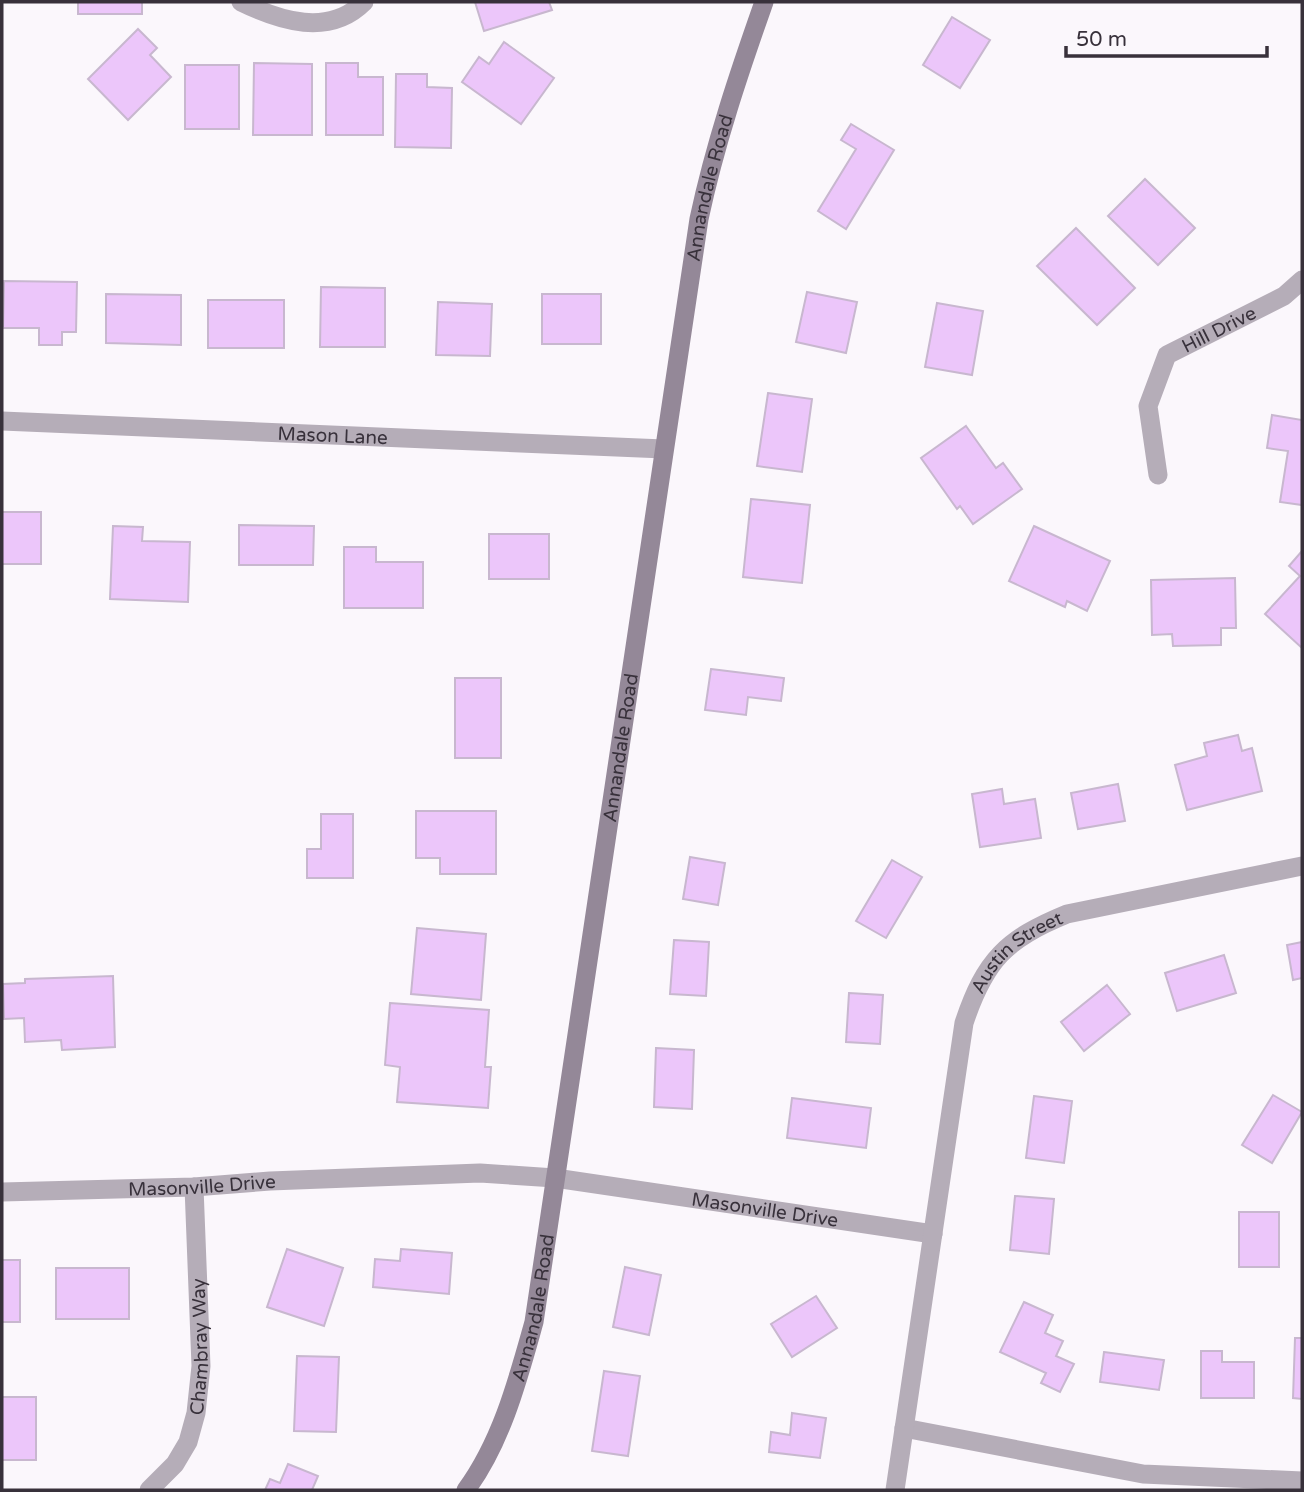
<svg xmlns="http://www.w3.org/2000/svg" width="1304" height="1492" viewBox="0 0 1304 1492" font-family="'Varela Round',sans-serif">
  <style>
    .building { fill: #ecc6fa; stroke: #c8b7cf; stroke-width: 2 }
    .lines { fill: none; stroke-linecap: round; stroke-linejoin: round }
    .minor { stroke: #b5adb8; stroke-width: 19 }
    .secondary { stroke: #948898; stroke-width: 19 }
    .labels { text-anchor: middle; stroke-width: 6; stroke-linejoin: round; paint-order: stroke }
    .street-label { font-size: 19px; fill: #38313b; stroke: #fbf7fc }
  </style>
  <rect width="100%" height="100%" fill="#fbf7fc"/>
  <g class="building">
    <rect x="78" y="2" width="64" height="12"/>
    <polygon points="475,2 549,2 552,10 484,31"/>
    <polygon points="952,17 990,40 960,88 923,65"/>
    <polygon points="138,29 157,48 150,55 171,77 128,120 88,79"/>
    <polygon points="504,42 554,78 521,124 462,82 479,57 489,64"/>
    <polygon points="254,63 312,64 312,135 253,135"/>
    <polygon points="326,63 358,63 358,77 383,77 383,135 326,135"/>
    <rect x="185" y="65" width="54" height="64"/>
    <polygon points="396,74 427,74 427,87 452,88 451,148 395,147"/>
    <polygon points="851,124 894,150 846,229 818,211 856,149 841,140"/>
    <polygon points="1145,179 1195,228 1158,265 1108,216"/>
    <polygon points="1076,228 1135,288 1097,325 1037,266"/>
    <polygon points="4,281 77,282 76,332 62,332 62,345 39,345 39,328 3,328"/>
    <polygon points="321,287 385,288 385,347 320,347"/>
    <polygon points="807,292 857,302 846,353 796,342"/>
    <polygon points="106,294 181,295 181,345 106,343"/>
    <rect x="542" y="294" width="59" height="50"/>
    <rect x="208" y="300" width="76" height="48"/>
    <polygon points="438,302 492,304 490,356 436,355"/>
    <polygon points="937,303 983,311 972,375 925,367"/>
    <polygon points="768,393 812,399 802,472 757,466"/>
    <polygon points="1272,415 1302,420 1302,505 1280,502 1288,451 1267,448"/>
    <polygon points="966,426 996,468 1003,463 1022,489 973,524 960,506 957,509 921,458"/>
    <polygon points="751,499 810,505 802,583 743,577"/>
    <rect x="2" y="512" width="39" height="52"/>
    <polygon points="239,525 314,526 313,565 239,565"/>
    <polygon points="113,526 143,527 142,541 190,542 188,602 110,599"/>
    <polygon points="1034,526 1110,561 1087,611 1067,601 1065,607 1009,581"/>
    <rect x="489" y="534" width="60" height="45"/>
    <polygon points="344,547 376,547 376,562 423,562 423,608 344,608"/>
    <polygon points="1302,551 1302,648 1265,614 1300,576 1289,566"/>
    <polygon points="1235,578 1236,628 1221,628 1221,645 1173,646 1172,634 1152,635 1151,580"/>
    <polygon points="711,669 784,678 781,701 748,697 746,715 705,710"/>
    <rect x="455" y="678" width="46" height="80"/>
    <polygon points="1238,735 1242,751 1252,748 1262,791 1187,810 1175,765 1207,756 1204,743"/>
    <polygon points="1118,784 1125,821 1078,829 1071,793"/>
    <polygon points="1002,789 1004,804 1035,799 1041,838 980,847 972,794"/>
    <polygon points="416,811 496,811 496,874 440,874 440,858 416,858"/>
    <polygon points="321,814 353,814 353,878 307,878 307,849 321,849"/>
    <polygon points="690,857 725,863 718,905 683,899"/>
    <polygon points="892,860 922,877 886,938 856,921"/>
    <polygon points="417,928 486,934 481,1000 411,994"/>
    <polygon points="674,940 709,942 706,996 670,994"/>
    <polygon points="1302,942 1302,978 1293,980 1287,945"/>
    <polygon points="1224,955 1236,993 1177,1011 1165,973"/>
    <polygon points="113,976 115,1047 62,1050 61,1040 25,1042 24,1018 4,1019 3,984 25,983 25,979"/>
    <polygon points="1107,985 1130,1014 1084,1051 1061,1022"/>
    <polygon points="849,993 883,995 880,1044 846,1042"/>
    <polygon points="390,1003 489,1010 485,1067 491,1067 488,1108 397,1102 400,1067 385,1065"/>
    <polygon points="656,1048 694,1050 692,1109 654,1107"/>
    <polygon points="1273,1095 1302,1112 1272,1163 1242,1145"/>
    <polygon points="1034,1096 1072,1101 1064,1163 1026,1158"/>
    <polygon points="792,1098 871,1108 866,1148 787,1138"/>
    <polygon points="1015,1196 1054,1199 1049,1254 1010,1250"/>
    <rect x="1239" y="1212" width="40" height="55"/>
    <polygon points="287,1249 343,1268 324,1326 267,1307"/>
    <polygon points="401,1249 452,1253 449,1294 373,1287 375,1259 400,1261"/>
    <rect x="2" y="1260" width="18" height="62"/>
    <polygon points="625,1267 661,1275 649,1335 613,1327"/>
    <rect x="56" y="1268" width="73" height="51"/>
    <polygon points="816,1296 837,1328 792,1357 771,1324"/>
    <polygon points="1024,1302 1053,1315 1045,1333 1063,1341 1056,1356 1074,1364 1060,1392 1041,1383 1046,1373 1000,1352"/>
    <polygon points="1295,1338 1302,1338 1302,1399 1293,1398"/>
    <polygon points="1201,1351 1222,1351 1222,1362 1254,1362 1254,1398 1201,1398"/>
    <polygon points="1104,1352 1164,1360 1159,1390 1100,1382"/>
    <polygon points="297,1356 339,1357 336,1432 294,1431"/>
    <polygon points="604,1371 640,1376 628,1456 592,1451"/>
    <rect x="2" y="1397" width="34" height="63"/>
    <polygon points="792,1413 826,1418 820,1458 769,1452 771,1432 790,1435"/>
    <polygon points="288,1464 318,1476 312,1490 265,1490 270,1479 280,1483"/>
  </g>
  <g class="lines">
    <g class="minor">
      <path d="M241,2C280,21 329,37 364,2"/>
      <path id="s1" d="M2,421L664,449"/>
      <path id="s2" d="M1158,475L1148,406L1167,355L1284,296L1302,280"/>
      <path id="s3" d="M2,1192L194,1187L270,1181L480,1173L555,1178L933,1234"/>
      <polyline points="904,1428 1143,1474 1302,1481"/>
      <path id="s4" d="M149,1490L175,1464L188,1442L196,1413L201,1366L194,1187"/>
      <path id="s5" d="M895,1490L964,1023C985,960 1006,939 1067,914L1302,866"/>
    </g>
    <path class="secondary" id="s6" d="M466,1490C502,1441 518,1379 534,1322L699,219C715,144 739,73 764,2"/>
  </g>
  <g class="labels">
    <g class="street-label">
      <text dy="7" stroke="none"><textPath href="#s6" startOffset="1330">Annandale Road</textPath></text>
      <text dy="7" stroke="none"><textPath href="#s2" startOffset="182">Hill Drive</textPath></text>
      <text dy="7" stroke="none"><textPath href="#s1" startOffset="331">Mason Lane</textPath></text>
      <text dy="7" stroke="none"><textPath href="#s6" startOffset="763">Annandale Road</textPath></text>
      <text dy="7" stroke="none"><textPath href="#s5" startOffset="564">Austin Street</textPath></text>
      <text dy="7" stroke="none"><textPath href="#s3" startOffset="200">Masonville Drive</textPath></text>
      <text dy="7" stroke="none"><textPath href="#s3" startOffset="766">Masonville Drive</textPath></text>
      <text dy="7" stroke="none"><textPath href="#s6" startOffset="196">Annandale Road</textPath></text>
      <text dy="7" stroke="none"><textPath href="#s4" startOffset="159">Chambray Way</textPath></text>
    </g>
  </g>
  <rect width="1304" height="1492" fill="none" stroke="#38313b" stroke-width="7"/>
  <path d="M1066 46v10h201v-10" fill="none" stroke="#38313b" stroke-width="3.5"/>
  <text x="1076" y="46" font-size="21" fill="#38313b" stroke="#fbf7fc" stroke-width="5" paint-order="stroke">50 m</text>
</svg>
